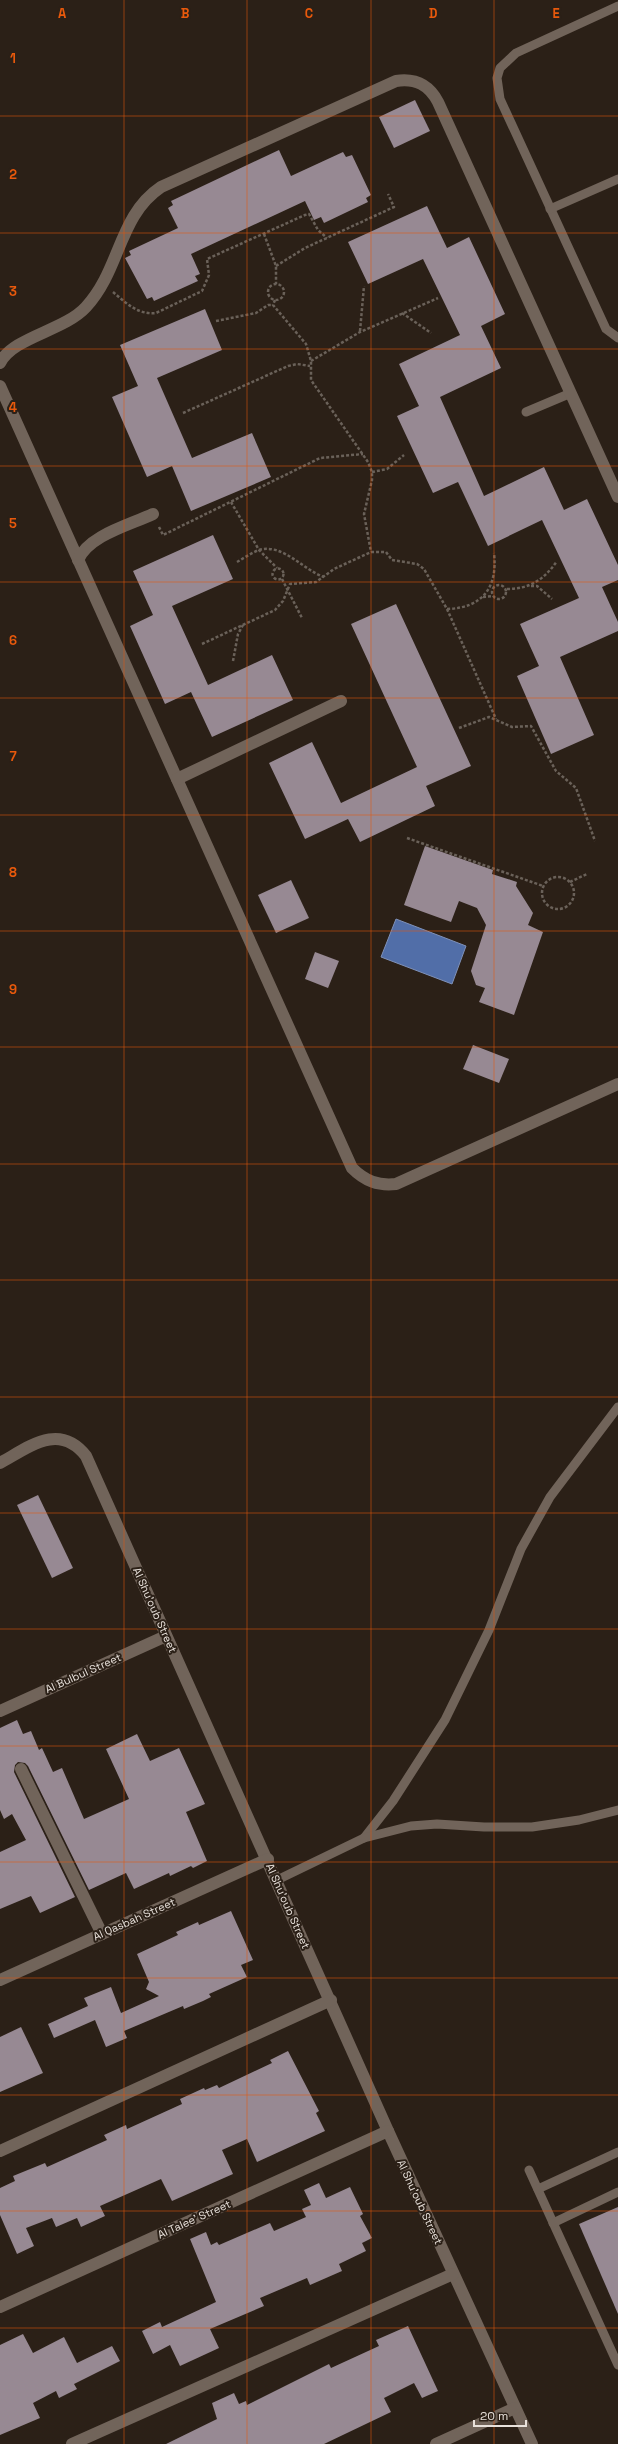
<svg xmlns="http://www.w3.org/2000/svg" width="618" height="2444" viewBox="0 0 618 2444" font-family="'Space Grotesk',sans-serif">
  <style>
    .water { fill: #516ea8; stroke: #7f91b8 }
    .building { fill: #978993 }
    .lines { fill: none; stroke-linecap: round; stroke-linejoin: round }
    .path { stroke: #6a6159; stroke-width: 2.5; stroke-dasharray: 3 2; stroke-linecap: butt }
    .lane { stroke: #71645a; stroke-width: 9 }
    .street { stroke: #71645a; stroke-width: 12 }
    .grid { fill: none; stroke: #e8590c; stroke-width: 1; stroke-opacity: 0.55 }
    .labels { text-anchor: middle; stroke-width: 4; stroke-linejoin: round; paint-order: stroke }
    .street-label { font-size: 11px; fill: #e9e2dc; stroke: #2b2017 }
    .grid-label { font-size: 13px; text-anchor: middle; font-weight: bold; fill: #e8590c; stroke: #2b2017; stroke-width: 4; stroke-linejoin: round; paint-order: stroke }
  </style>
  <rect width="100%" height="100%" fill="#2b2017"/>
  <polygon class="water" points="396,919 466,946 452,984 381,957"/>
  <g class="building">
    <polygon points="415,100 430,131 394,148 379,117"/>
    <polygon points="279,150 291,176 343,152 346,157 352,155 371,195 366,198 368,202 324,223 321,217 314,220 305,201 191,254 200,274 195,276 198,281 154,301 152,297 147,299 125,258 131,255 129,251 178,228 168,208 173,205 171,201"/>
    <polygon points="427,206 447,248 469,237 505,314 481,326 501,368 440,397 484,496 544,467 564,510 587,499 618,565 618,580 602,587 618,622 618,631 560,657 594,735 551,754 517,676 539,666 520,624 579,598 542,520 488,546 458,482 433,493 397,416 419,406 399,364 460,335 423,259 368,284 348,242"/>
    <polygon points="205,309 222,350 157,378 192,458 252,433 271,477 191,511 172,466 147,477 112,397 138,386 120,345"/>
    <polygon points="213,535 233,579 172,606 208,685 272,655 293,700 212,737 191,692 165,704 130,626 153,615 133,571"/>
    <polygon points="396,604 471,766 426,786 435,806 360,842 348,819 305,839 269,763 312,742 341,803 417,767 351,624"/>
    <polygon points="425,846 493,870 492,874 517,882 516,886 533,913 528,925 543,932 514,1015 479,1002 485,988 476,985 471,971 486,925 477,908 459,901 451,922 404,905"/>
    <polygon points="291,880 309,918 276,933 258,895"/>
    <polygon points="315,952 339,961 328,988 305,979"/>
    <polygon points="473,1045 509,1059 499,1083 463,1069"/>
    <polygon points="38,1495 73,1568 52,1578 17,1505"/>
    <polygon points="17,1720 23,1734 31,1731 39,1750 42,1748 53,1772 62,1768 84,1819 129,1799 106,1749 137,1734 150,1761 179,1748 205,1804 186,1812 207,1861 193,1868 191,1866 170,1876 169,1873 134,1889 126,1873 89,1890 28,1766 25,1763 18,1762 15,1765 14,1772 75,1897 40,1913 31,1896 0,1909 0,1852 26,1840 12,1814 4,1819 0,1810 0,1728"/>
    <polygon points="231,1911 253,1960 241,1965 247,1977 209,1994 211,1997 203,2001 184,2009 183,2006 124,2031 127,2038 106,2047 95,2020 54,2038 48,2024 88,2006 84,1998 111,1987 121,2013 159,1996 146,1989 149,1982 137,1954 178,1935 176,1932 198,1922 199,1925"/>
    <polygon points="21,2027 43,2073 0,2092 0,2037"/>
    <polygon points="288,2051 319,2111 316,2113 325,2131 257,2162 247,2139 222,2150 233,2174 172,2201 161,2179 100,2206 105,2216 81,2227 77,2218 56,2227 52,2218 26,2228 34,2246 17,2254 0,2215 0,2188 15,2181 13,2176 45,2163 47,2167 107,2140 104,2135 126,2125 127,2129 182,2104 180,2099 204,2088 205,2090 217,2085 219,2088 272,2063 270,2060"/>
    <polygon points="319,2183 326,2198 350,2187 363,2214 360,2216 372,2238 362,2243 366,2251 339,2264 342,2271 310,2285 307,2278 260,2298 264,2306 210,2329 219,2348 180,2366 170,2345 153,2354 142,2331 160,2322 162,2327 216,2302 190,2239 206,2232 211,2245 217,2242 219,2245 270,2223 274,2231 306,2217 302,2209 311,2205 304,2190"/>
    <polygon points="618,2207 618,2314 579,2224"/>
    <polygon points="408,2326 438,2391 422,2398 414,2383 384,2398 391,2412 324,2444 166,2444 217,2419 212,2403 234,2393 239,2404 246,2401 247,2405 329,2364 331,2368 379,2346 376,2340"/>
    <polygon points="23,2334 33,2353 64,2337 77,2363 112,2346 120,2361 74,2384 77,2389 59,2398 56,2391 33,2403 40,2418 0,2435 0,2345"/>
  </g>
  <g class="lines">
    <g class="path">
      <polyline points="264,234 276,266 276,284"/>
      <polyline points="276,266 305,248 394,207 388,194"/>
      <circle cx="276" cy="292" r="8"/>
      <path d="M113,292C126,303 138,315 156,313L202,291L209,275L207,259L305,215L309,214L318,230L327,238"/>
      <polyline points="275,300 273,305 306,344 311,361 311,380 368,462 372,472 372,480 364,514 371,552"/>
      <polyline points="402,313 431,333"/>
      <polyline points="216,321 256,313 268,305 273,305"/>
      <polyline points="360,331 364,286"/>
      <polyline points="311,361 360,332 438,298"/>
      <polyline points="183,413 288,366 297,364 310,366"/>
      <polyline points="372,472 387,469 404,455"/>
      <polyline points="231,502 259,550 277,568"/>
      <polyline points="159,527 163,535 320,458 363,454"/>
      <path d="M237,562C244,558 251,553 259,550C283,543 303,570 324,577"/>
      <circle cx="278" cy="574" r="5.5"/>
      <polyline points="282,579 302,618"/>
      <circle cx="499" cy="592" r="7"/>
      <polyline points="531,586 537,586 552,599"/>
      <path d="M507,589C529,589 544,580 557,561"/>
      <polyline points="483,597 493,596"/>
      <path d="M447,609C482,608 498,588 494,553"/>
      <polyline points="202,644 275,610 283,601 290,584 316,582 334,569 371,552 386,552 392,560 417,564 424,569 447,609 496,719"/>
      <polyline points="233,661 238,634 243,625"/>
      <polyline points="459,728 489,717 512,727 531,726 556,771 576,788 595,841"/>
      <polyline points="407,838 543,886"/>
      <circle cx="558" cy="893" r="16"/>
      <polyline points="570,882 587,874"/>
    </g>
    <g class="lane">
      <polyline points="618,6 516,53 500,68 497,78 500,99 606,329 618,338"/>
      <polyline points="550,209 618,179"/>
      <polyline points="526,412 571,393"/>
      <polyline points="364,1838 393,1801 445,1720 489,1630 521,1549 550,1497 618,1407"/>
      <polyline points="275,1881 364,1838 411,1826 437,1824 484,1827 532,1827 579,1820 618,1810"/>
      <polyline points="529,2170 618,2365"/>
      <polyline points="538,2189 618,2152"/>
      <polyline points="553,2223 618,2192"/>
    </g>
    <g class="street">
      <path d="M0,363C13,337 64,331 86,307C121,269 118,216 161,187L396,81C416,78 429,85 438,102L618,497"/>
      <path d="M0,386L352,1168C365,1181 378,1186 396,1184L618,1084"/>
      <path d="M78,560C89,535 130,525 153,514"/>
      <polyline points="177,779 341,701"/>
      <path d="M0,1463C29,1447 59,1422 86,1456L388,2131L532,2444"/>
      <polyline points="0,1711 166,1636"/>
      <polyline points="21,1769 102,1934"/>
      <polyline points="0,1980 268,1859"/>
      <polyline points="0,2151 331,2000"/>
      <polyline points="0,2307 388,2131"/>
      <polyline points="72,2444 453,2274"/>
      <polyline points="436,2444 515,2408"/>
    </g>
  </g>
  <path class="grid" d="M124,0V2444M247,0V2444M371,0V2444M494,0V2444M0,116H618M0,233H618M0,349H618M0,466H618M0,582H618M0,698H618M0,815H618M0,931H618M0,1047H618M0,1164H618M0,1280H618M0,1397H618M0,1513H618M0,1629H618M0,1746H618M0,1862H618M0,1978H618M0,2095H618M0,2211H618M0,2328H618"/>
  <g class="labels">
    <g class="street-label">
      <text transform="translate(155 1610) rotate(66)" y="4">Al Shu'oub Street</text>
      <text transform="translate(83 1673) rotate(-24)" y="4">Al Bulbul Street</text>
      <text transform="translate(288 1906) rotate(66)" y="4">Al Shu'oub Street</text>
      <text transform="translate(134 1919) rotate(-24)" y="4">Al Qasbah Street</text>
      <text transform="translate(420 2202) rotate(65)" y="4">Al Shu'oub Street</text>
      <text transform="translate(194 2219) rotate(-24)" y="4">Al Talee' Street</text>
    </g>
  </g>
  <g class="grid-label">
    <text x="62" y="18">A</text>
    <text x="185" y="18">B</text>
    <text x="309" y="18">C</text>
    <text x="433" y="18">D</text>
    <text x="556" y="18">E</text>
    <text x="13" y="63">1</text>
    <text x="13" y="179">2</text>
    <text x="13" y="296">3</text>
    <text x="13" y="412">4</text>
    <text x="13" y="528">5</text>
    <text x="13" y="645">6</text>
    <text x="13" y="761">7</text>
    <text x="13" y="877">8</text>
    <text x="13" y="994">9</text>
  </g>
  <path d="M474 2420v6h52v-6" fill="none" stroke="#e9e2dc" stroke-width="2"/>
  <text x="480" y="2420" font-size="12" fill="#e9e2dc" stroke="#2b2017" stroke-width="3" paint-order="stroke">20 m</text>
</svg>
